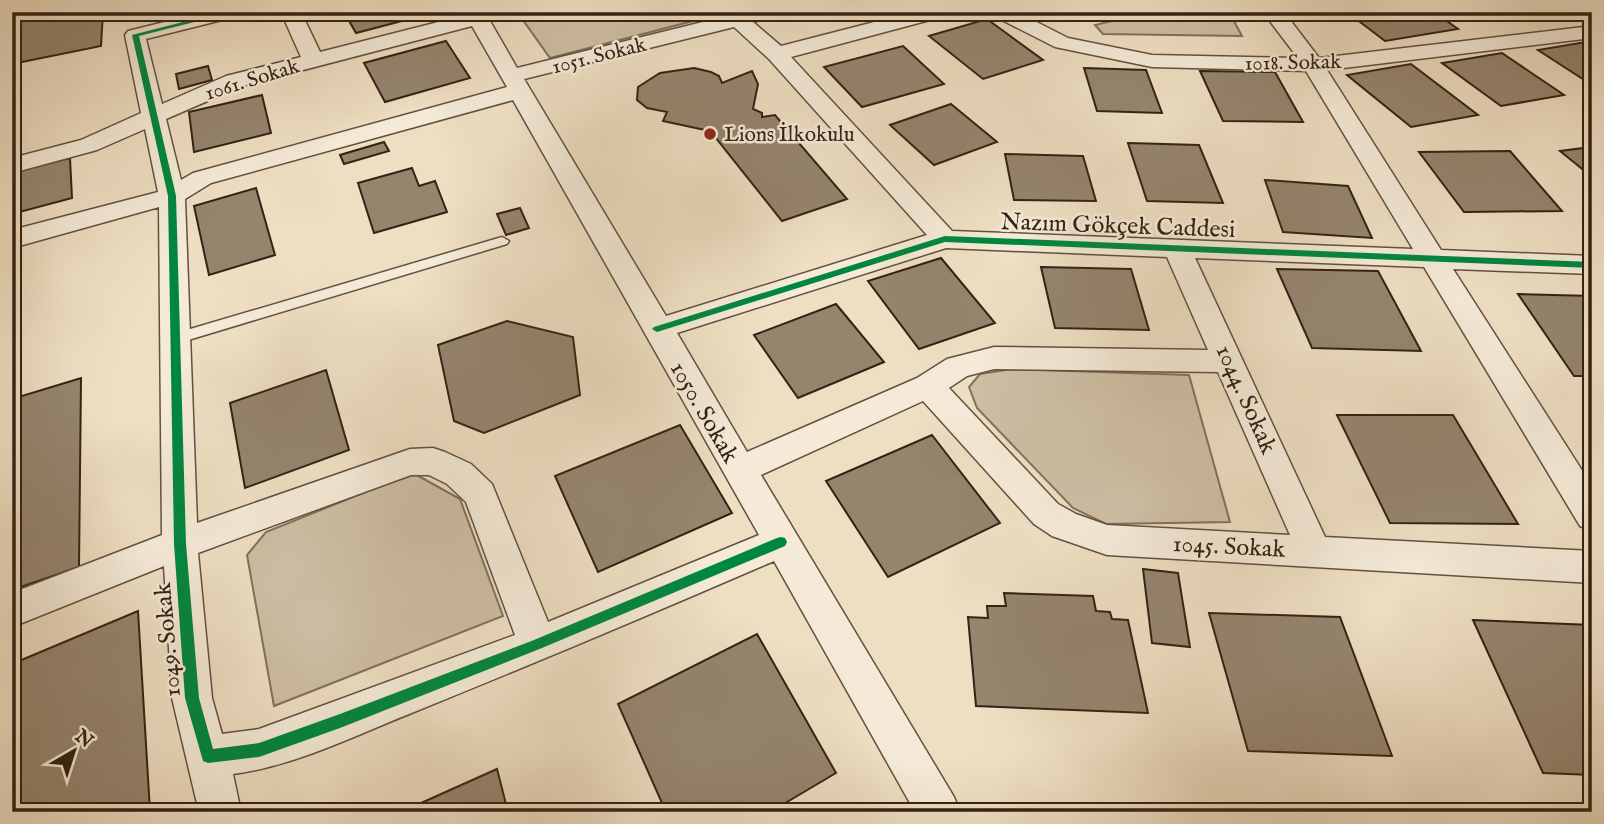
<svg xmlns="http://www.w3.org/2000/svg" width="1604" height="824" viewBox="0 0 1604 824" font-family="'IM FELL English',serif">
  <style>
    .green { fill: #cebea4; stroke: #81705c; stroke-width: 2 }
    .building { fill: #95846e; stroke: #342213; stroke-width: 2 }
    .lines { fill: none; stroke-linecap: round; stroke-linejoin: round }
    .service-casing { stroke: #62513f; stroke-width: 3 }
    .minor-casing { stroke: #62513f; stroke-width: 3 }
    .service { fill: #f4ead7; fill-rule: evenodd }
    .minor { fill: #f4ead7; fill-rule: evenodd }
    .cycleway-casing { stroke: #f4ead7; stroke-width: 5 }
    .cycleway { fill: #00873e; fill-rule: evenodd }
    .poi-dot { fill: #8f2418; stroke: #f4ead7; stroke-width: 2.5 }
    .labels { text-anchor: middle; stroke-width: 5; stroke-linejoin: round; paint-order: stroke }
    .far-street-label { font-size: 21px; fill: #342213; stroke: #f4ead7 }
    .far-poi-label { font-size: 21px; fill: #342213; stroke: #f4ead7; text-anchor: start }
    .street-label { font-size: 24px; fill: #342213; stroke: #f4ead7 }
  </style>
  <rect width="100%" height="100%" fill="#eedec2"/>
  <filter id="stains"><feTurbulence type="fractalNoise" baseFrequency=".00286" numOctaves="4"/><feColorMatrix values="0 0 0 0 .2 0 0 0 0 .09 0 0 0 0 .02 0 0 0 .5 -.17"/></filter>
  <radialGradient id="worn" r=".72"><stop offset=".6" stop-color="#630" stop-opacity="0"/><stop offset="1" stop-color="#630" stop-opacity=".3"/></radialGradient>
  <g class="green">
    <polygon points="522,12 728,12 550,58 518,13"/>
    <polygon points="1149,12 1229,12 1242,36 1103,34 1095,25"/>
    <polygon points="1012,369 1189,375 1230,522 1106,524 1073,508 977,408 969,387 980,374"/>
    <polygon points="413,473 460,499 503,616 274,706 247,555 266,532"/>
  </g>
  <g class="building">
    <polygon points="12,12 103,12 101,46 12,64"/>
    <polygon points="344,12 436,12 356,33"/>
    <polygon points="1347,12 1434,12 1458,29 1385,41"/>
    <polygon points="1478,12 1546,12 1490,21"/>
    <polygon points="987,19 1043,60 983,79 929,36"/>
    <polygon points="446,41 470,78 385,102 364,63"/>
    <polygon points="1592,41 1592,85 1538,50"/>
    <polygon points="903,46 944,84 862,107 824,67"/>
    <polygon points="1502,53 1564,95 1501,106 1442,63"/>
    <polygon points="1411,64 1478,115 1411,127 1347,75"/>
    <polygon points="208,66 212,80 179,89 176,74"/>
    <polygon points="694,68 711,72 719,76 722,83 752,71 758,84 753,109 762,113 762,117 775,115 847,199 782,221 715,137 705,130 663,121 667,112 647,108 637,100 638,87 660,73"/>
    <polygon points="1084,68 1146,70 1162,113 1097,111"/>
    <polygon points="1200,71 1275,72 1303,122 1223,121"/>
    <polygon points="262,95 271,133 194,152 189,112"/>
    <polygon points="951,104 997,142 934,165 890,125"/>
    <polygon points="384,142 389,151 344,164 340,155"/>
    <polygon points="1128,143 1199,145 1223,203 1147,201"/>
    <polygon points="1592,147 1592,177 1560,151"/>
    <polygon points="1510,151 1562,211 1464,212 1419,152"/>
    <polygon points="1005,154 1083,156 1096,201 1014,200"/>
    <polygon points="70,158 72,198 12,214 12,172"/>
    <polygon points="412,168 419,186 435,181 447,212 374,233 358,183"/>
    <polygon points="1265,180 1348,186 1372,238 1283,232"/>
    <polygon points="256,188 275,255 209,275 194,206"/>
    <polygon points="520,208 529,228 506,235 497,214"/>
    <polygon points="941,258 995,323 919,349 868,281"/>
    <polygon points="1041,267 1131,269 1149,330 1055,328"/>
    <polygon points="1277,269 1378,271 1421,351 1312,348"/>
    <polygon points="1518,294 1592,296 1592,376 1574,376"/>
    <polygon points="836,304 884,362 798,398 754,335"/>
    <polygon points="507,321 573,337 580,395 484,433 454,421 438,345"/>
    <polygon points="326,370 349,450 245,488 230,403"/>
    <polygon points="81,378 79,567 12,590 12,399"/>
    <polygon points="1337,415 1453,415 1518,524 1390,523"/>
    <polygon points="680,425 732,513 598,572 555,476"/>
    <polygon points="932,435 1000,523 888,577 826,481"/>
    <polygon points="1143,569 1178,573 1190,647 1152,643"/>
    <polygon points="1004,593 1093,596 1096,611 1110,612 1112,619 1128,620 1148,713 976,706 968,617 988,618 987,606 1006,606"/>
    <polygon points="138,611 150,811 153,812 12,812 12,664"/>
    <polygon points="1209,613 1340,617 1392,756 1248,751"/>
    <polygon points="1473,620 1592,625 1592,775 1543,773"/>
    <polygon points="757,634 836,773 770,812 666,812 618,704"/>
    <polygon points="497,769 508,812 401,812"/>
  </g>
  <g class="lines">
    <g class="service-casing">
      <polygon id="service" points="502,237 509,241 507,244 175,344 168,339 170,335"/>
    </g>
    <g class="minor-casing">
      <path id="minor" d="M205,12H241L238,16L146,39L162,104L226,76L301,57L281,12H301L320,52L466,15L464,12H507L504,17L490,21L517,68L743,12H778L775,16L753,22L781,46L913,12H948L945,16L791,57L952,231L1413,249L1306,71L1152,67L1055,47L994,16L991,12H1017L1068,38L1152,55L1298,58L1263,12H1284L1319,58L1592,26V38L1327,70L1441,250L1592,256V274L1453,269L1592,486V531L1580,526L1424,267L1195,258L1325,537L1592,551V583L1107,555L1052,536L1034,524L923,401L761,475L954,797L960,812H915L774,561C654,613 535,663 414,712C356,735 295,766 233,774L241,812H199L172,698L164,566L12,627V593L162,535L159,207L12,248V230L158,192L145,129L97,150L12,173V158L81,140L141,113L125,35L128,31ZM472,26L507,87L193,173L181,180L166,119L242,86ZM734,27L769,59L927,235L666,316L524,79ZM513,100L759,535L548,622L492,484L471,464L445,452L433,448L410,449L197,523L185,199L211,183ZM946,248L1167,257L1208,350L994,347L947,359L917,378L747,452L677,333ZM994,369L1218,372L1290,535L1107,525L1076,514L1058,504L949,388L967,376ZM411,475H429L447,484L466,502L515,635L259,729L222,734L212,698L198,553Z"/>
    </g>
    <use href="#service" class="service"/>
    <use href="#minor" class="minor"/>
    <g class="cycleway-casing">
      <g id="cycleway">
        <polygon points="222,12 234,12 139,36 176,196 186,544 199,698 213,749 259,743 340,714 534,640 777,538 781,537 785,538 787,542 785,546 542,648 340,728 259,757 208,763 203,761 185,698 174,544 168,196 132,35"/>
        <polygon points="945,236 1592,262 1592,268 945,242 657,332 652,329 654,327"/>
      </g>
    </g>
    <use href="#cycleway" class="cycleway"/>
  </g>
  <circle class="poi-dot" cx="710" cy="134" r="7"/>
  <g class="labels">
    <g class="far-street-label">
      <text transform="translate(599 55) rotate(-14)" y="7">1051. Sokak</text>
      <text transform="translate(1293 62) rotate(-1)" y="7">1018. Sokak</text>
      <text transform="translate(252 79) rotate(-17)" y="7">1061. Sokak</text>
    </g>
    <g class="far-poi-label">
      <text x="724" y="141">Lions İlkokulu</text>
    </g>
    <g class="street-label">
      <text transform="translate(1118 225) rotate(2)" y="8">Nazım Gökçek Caddesi</text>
      <text transform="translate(1247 399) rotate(66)" y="8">1044. Sokak</text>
      <text transform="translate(705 412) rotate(60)" y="8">1050. Sokak</text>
      <text transform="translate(1229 546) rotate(3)" y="8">1045. Sokak</text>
      <text transform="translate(167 640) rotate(-95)" y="8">1049. Sokak</text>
    </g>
  </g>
  <rect width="1604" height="824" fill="none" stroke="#eedec2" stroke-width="42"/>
  <rect x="14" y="14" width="1576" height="796" fill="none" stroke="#342213" stroke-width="3.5"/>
  <rect x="21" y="21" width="1562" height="782" fill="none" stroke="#342213" stroke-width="2"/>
  <g transform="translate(74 751) rotate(39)" stroke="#f4ead7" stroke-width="5" paint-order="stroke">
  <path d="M0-5L12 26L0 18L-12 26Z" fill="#342213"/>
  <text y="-10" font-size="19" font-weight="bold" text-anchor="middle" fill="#342213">N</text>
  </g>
  <rect width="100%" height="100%" filter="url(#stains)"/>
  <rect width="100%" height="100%" fill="url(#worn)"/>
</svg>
